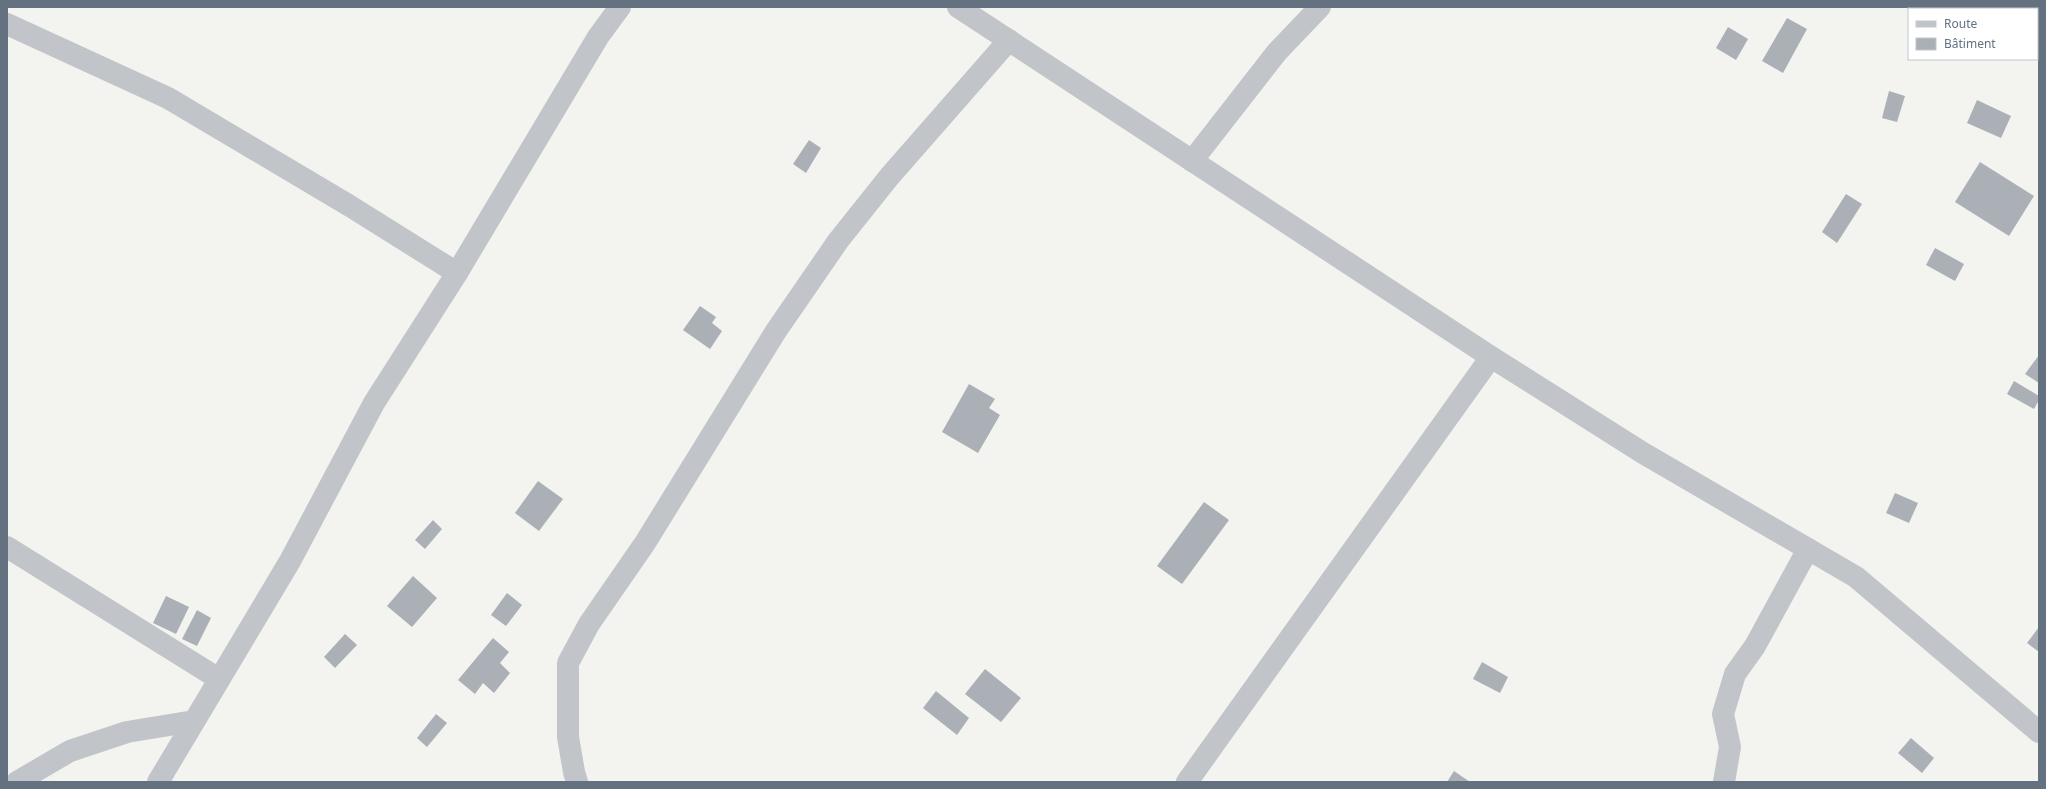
<svg xmlns="http://www.w3.org/2000/svg" width="2046" height="789" viewBox="0 0 2046 789" font-family="'Noto Sans',sans-serif">
  <style>
    .building { fill: #aab0b6 }
    .lines { fill: none; stroke-linecap: round; stroke-linejoin: round }
    .minor { stroke: #c1c4c8; stroke-width: 22 }
  </style>
  <rect width="100%" height="100%" fill="#f3f4ef"/>
  <g class="building">
    <polygon points="1787,18 1807,29 1783,73 1762,61"/>
    <polygon points="1728,27 1748,39 1736,60 1716,48"/>
    <polygon points="1889,91 1905,96 1897,122 1882,118"/>
    <polygon points="1977,100 2011,116 2001,138 1967,123"/>
    <polygon points="809,140 821,148 806,173 793,164"/>
    <polygon points="1980,162 2034,196 2009,236 1955,202"/>
    <polygon points="1846,194 1862,204 1837,243 1822,232"/>
    <polygon points="1935,248 1964,264 1955,281 1926,265"/>
    <polygon points="700,306 716,317 712,323 722,331 710,349 683,330"/>
    <polygon points="2039,355 2039,383 2025,374"/>
    <polygon points="2014,381 2039,396 2039,400 2034,409 2007,394"/>
    <polygon points="969,384 995,399 989,408 1000,415 978,453 942,432"/>
    <polygon points="538,481 563,499 539,531 515,513"/>
    <polygon points="1895,493 1918,503 1909,523 1886,513"/>
    <polygon points="1204,502 1229,520 1182,584 1157,566"/>
    <polygon points="433,520 442,529 425,549 415,540"/>
    <polygon points="413,576 437,598 412,627 387,606"/>
    <polygon points="507,593 522,605 506,626 491,615"/>
    <polygon points="166,596 189,607 176,634 153,623"/>
    <polygon points="197,610 211,618 197,646 182,639"/>
    <polygon points="2039,627 2039,652 2027,643"/>
    <polygon points="345,634 357,645 335,668 324,657"/>
    <polygon points="493,638 509,652 500,663 510,673 494,693 483,683 475,694 458,680"/>
    <polygon points="1482,662 1508,677 1500,693 1473,679"/>
    <polygon points="985,669 1021,698 1001,722 965,694"/>
    <polygon points="936,691 969,718 957,735 923,708"/>
    <polygon points="436,714 447,723 427,747 417,738"/>
    <polygon points="1911,738 1934,758 1922,773 1898,753"/>
    <polygon points="1454,771 1470,782 1447,782"/>
  </g>
  <g class="lines">
    <g class="minor">
      <polyline points="958,7 1491,357 1643,453 1856,577 2039,732"/>
      <polyline points="7,24 168,98 350,206 457,273"/>
      <polyline points="1192,161 1277,52 1320,7"/>
      <polyline points="7,547 219,679"/>
      <polyline points="17,782 70,751 127,732 194,721"/>
      <polyline points="158,782 290,561 374,403 457,273 598,37 620,7"/>
      <polyline points="577,782 574,772 568,737 568,663 589,624 645,543 776,331 838,241 889,177 1009,40"/>
      <polyline points="1187,782 1491,357"/>
      <polyline points="1724,782 1730,747 1723,714 1735,674 1755,646 1808,549"/>
    </g>
  </g>
  <rect width="2046" height="789" fill="none" stroke="#637181" stroke-width="16"/>
  <rect x="1908" y="8" width="130" height="52" fill="#ffffff" stroke="#c1c6cd"/>
  <rect x="1916" y="21" width="20" height="6" fill="#c1c4c8" stroke="#c1c6cd"/>
  <text x="1944" y="28" font-size="12" fill="#637181">Route</text>
  <rect x="1916" y="38" width="20" height="12" fill="#aab0b6" stroke="#c1c6cd"/>
  <text x="1944" y="48" font-size="12" fill="#637181">Bâtiment</text>
</svg>
